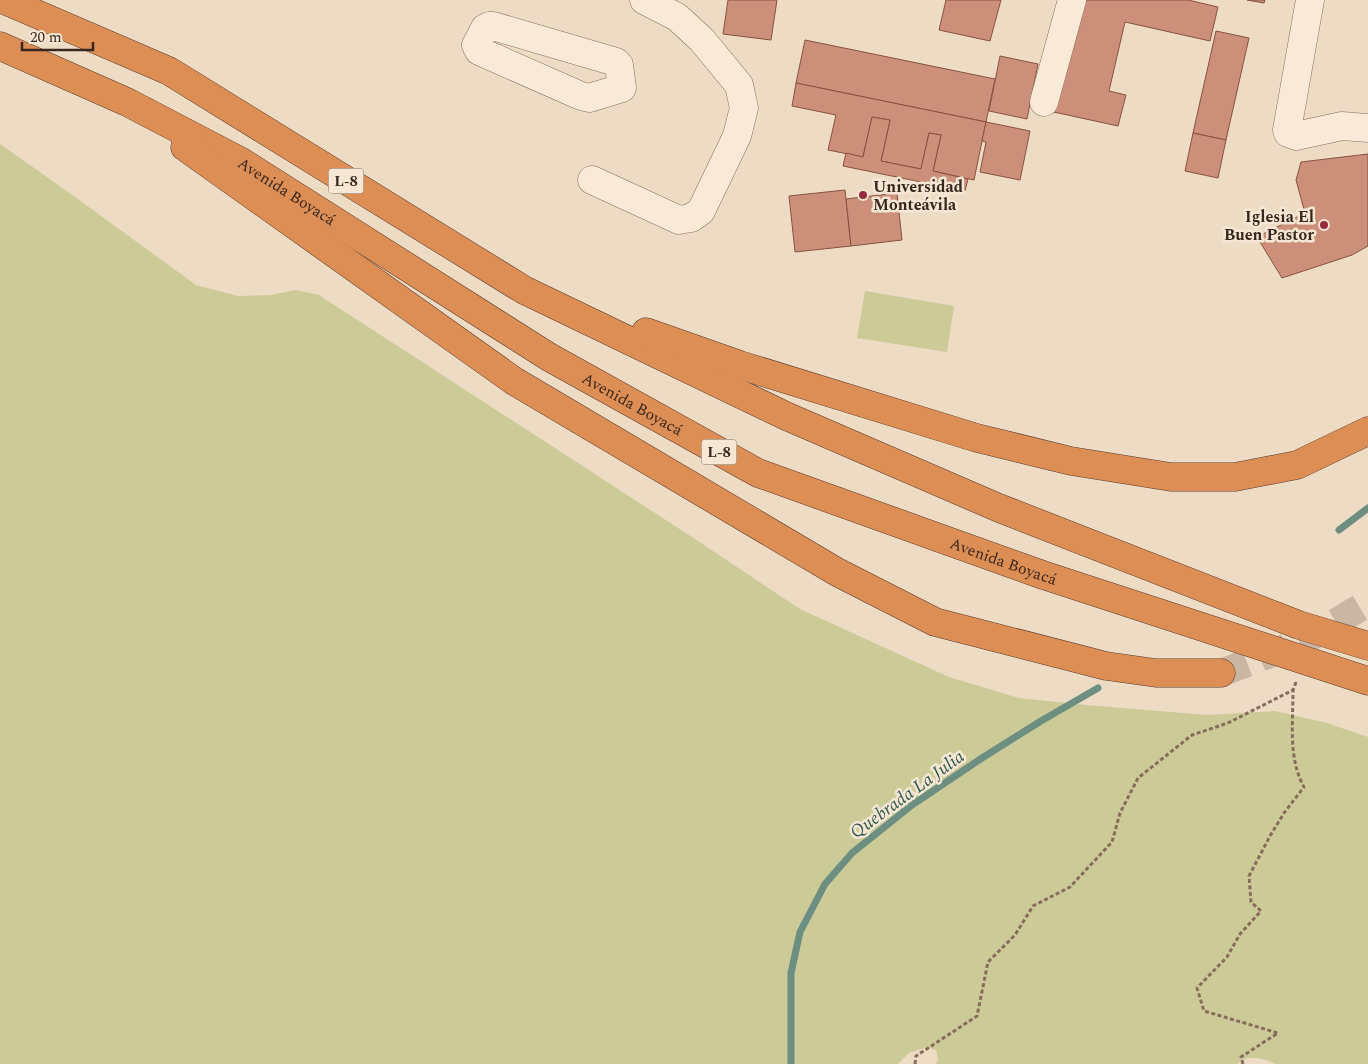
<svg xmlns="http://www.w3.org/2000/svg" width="1368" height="1064" viewBox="0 0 1368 1064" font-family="Spectral,serif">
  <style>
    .green { fill: #cccb98 }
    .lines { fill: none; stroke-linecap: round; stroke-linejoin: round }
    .stream { stroke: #6c8f82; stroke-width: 7 }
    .building { fill: #cc907a; stroke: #875240 }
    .highway-tunnel { stroke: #cab7a3; stroke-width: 28; stroke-dasharray: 28 14; stroke-linecap: butt }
    .minor-casing { stroke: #886c5a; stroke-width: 29 }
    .highway-casing { stroke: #563b2e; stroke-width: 29 }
    .path { stroke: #886c5a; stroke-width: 3; stroke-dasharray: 4 2.5; stroke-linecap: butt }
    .minor { stroke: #f9ead7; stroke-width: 28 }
    .highway { stroke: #dd8e55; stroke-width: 28 }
    .poi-dot { fill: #972a3b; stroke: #f5e7d3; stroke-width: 2 }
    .labels { text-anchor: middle; stroke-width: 5; stroke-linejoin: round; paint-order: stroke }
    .shield { fill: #f5e7d3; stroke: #716154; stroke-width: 1 }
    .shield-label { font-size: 15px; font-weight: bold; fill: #38271e }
    .poi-label { font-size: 16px; font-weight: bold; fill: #38271e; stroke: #f5e7d3; text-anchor: start }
    .street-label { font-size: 16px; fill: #38271e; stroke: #f5e7d3 }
    .water-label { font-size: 18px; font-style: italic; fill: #2e584f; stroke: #f5e7d3 }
  </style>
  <rect width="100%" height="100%" fill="#eedbc4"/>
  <g class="green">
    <path d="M0,144L64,189L196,285L238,296L271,295L296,290L319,295L692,537L800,609L949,677L1019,698L1086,705L1207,715L1275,711L1327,723L1368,737V1064H1275C1265,1058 1245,1054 1237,1064H936L938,1059L936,1050L927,1047L909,1053L898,1064H0Z"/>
    <polygon points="865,291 954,306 947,352 857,338"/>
  </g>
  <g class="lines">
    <g class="stream">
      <polyline points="1339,530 1368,508"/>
      <polyline points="791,1064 791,973 800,932 825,884 852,853 912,805 982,758 1041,721 1098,688"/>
    </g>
  </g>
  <g class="building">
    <polygon points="728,0 777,0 771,40 723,34"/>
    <polygon points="946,0 1001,0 990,41 939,30"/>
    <polygon points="1075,0 1188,0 1218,7 1210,41 1125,22 1109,91 1126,95 1118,126 1049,111"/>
    <polygon points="1247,0 1265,0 1264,3"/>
    <polygon points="1216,31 1249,38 1226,140 1193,133"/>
    <polygon points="805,40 995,79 986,122 796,83"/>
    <polygon points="1000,56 1038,64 1027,119 989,111"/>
    <polygon points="796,83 986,122 974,180 933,171 941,135 929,133 921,169 881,161 890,120 872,117 863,157 828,150 836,115 792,106"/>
    <polygon points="872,117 890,120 881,161 921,169 929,133 941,135 933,171 968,179 965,191 843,166 846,153 863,157"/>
    <polygon points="986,122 1030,131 1020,180 980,172 986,142 982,141"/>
    <polygon points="1193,133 1226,140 1218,178 1185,171"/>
    <polygon points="1368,154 1368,246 1352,255 1282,278 1257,237 1305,213 1296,180 1301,162"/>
    <polygon points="845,190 851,246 795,252 789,196"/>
    <polygon points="897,193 902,240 851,246 846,199"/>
  </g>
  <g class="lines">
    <polyline class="highway-tunnel" points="1221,673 1306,640 1368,603"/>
    <g class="minor-casing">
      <g id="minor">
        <polyline points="1310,0 1287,130 1288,133 1296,136 1342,126 1368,128"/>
        <polygon points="489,26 493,26 616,62 619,65 622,88 589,98 581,96 479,51 476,45 485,28"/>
        <polyline points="1044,102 1072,0"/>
        <polyline points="592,180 679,220 691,218 701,211 737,136 744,108 739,85 702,40 677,17 644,0"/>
      </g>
    </g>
    <g class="highway-casing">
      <g id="highway">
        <polyline points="4,0 169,71 524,290 786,416 999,508 1299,625 1368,646"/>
        <path id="s1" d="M0,46L127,102L240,161L549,357L758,473L1043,575L1368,681"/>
        <polyline points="185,147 514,381 837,572 935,622 1106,666 1156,673 1221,673"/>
        <polyline points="646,332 740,365 977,438 1071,461 1171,477 1235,477 1297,465 1368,431"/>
      </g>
    </g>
    <g class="path">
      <polyline points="915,1064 916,1056 977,1016 988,962 1015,935 1033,906 1070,887 1112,842 1120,813 1138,778 1192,735 1228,723 1293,690 1296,682"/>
      <path d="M1243,1064L1241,1057L1278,1033L1204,1011L1197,988L1227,957L1240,934L1261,911L1251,902L1249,876L1270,836L1284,813L1304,787C1288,758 1293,723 1293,690"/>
    </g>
    <use href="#minor" class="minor"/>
    <use href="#highway" class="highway"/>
  </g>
  <g class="poi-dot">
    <circle cx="863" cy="195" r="5"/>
    <circle cx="1324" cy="225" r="5"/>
  </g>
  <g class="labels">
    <g class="shield">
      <rect x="328.5" y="168.5" width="35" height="25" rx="4"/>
      <rect x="701.5" y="439.5" width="35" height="25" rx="4"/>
    </g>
    <g class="shield-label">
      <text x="346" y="186">L-8</text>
      <text x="719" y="457">L-8</text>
    </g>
    <g class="poi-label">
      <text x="873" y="192">Universidad<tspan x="873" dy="18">Monteávila</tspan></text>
      <text x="1314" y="222" text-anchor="end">Iglesia El<tspan x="1314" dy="18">Buen Pastor</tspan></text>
    </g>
    <g class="street-label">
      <text dy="6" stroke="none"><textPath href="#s1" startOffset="322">Avenida Boyacá</textPath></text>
      <text dy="6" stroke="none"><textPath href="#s1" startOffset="728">Avenida Boyacá</textPath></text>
      <text dy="6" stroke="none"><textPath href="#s1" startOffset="1132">Avenida Boyacá</textPath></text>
    </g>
    <g class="water-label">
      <text transform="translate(907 794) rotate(-36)" y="6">Quebrada La Julia</text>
    </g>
  </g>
  <path d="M22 42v8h71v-8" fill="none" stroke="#38271e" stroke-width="2.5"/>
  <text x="30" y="42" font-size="15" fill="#38271e" stroke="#f5e7d3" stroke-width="4" paint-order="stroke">20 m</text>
</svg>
